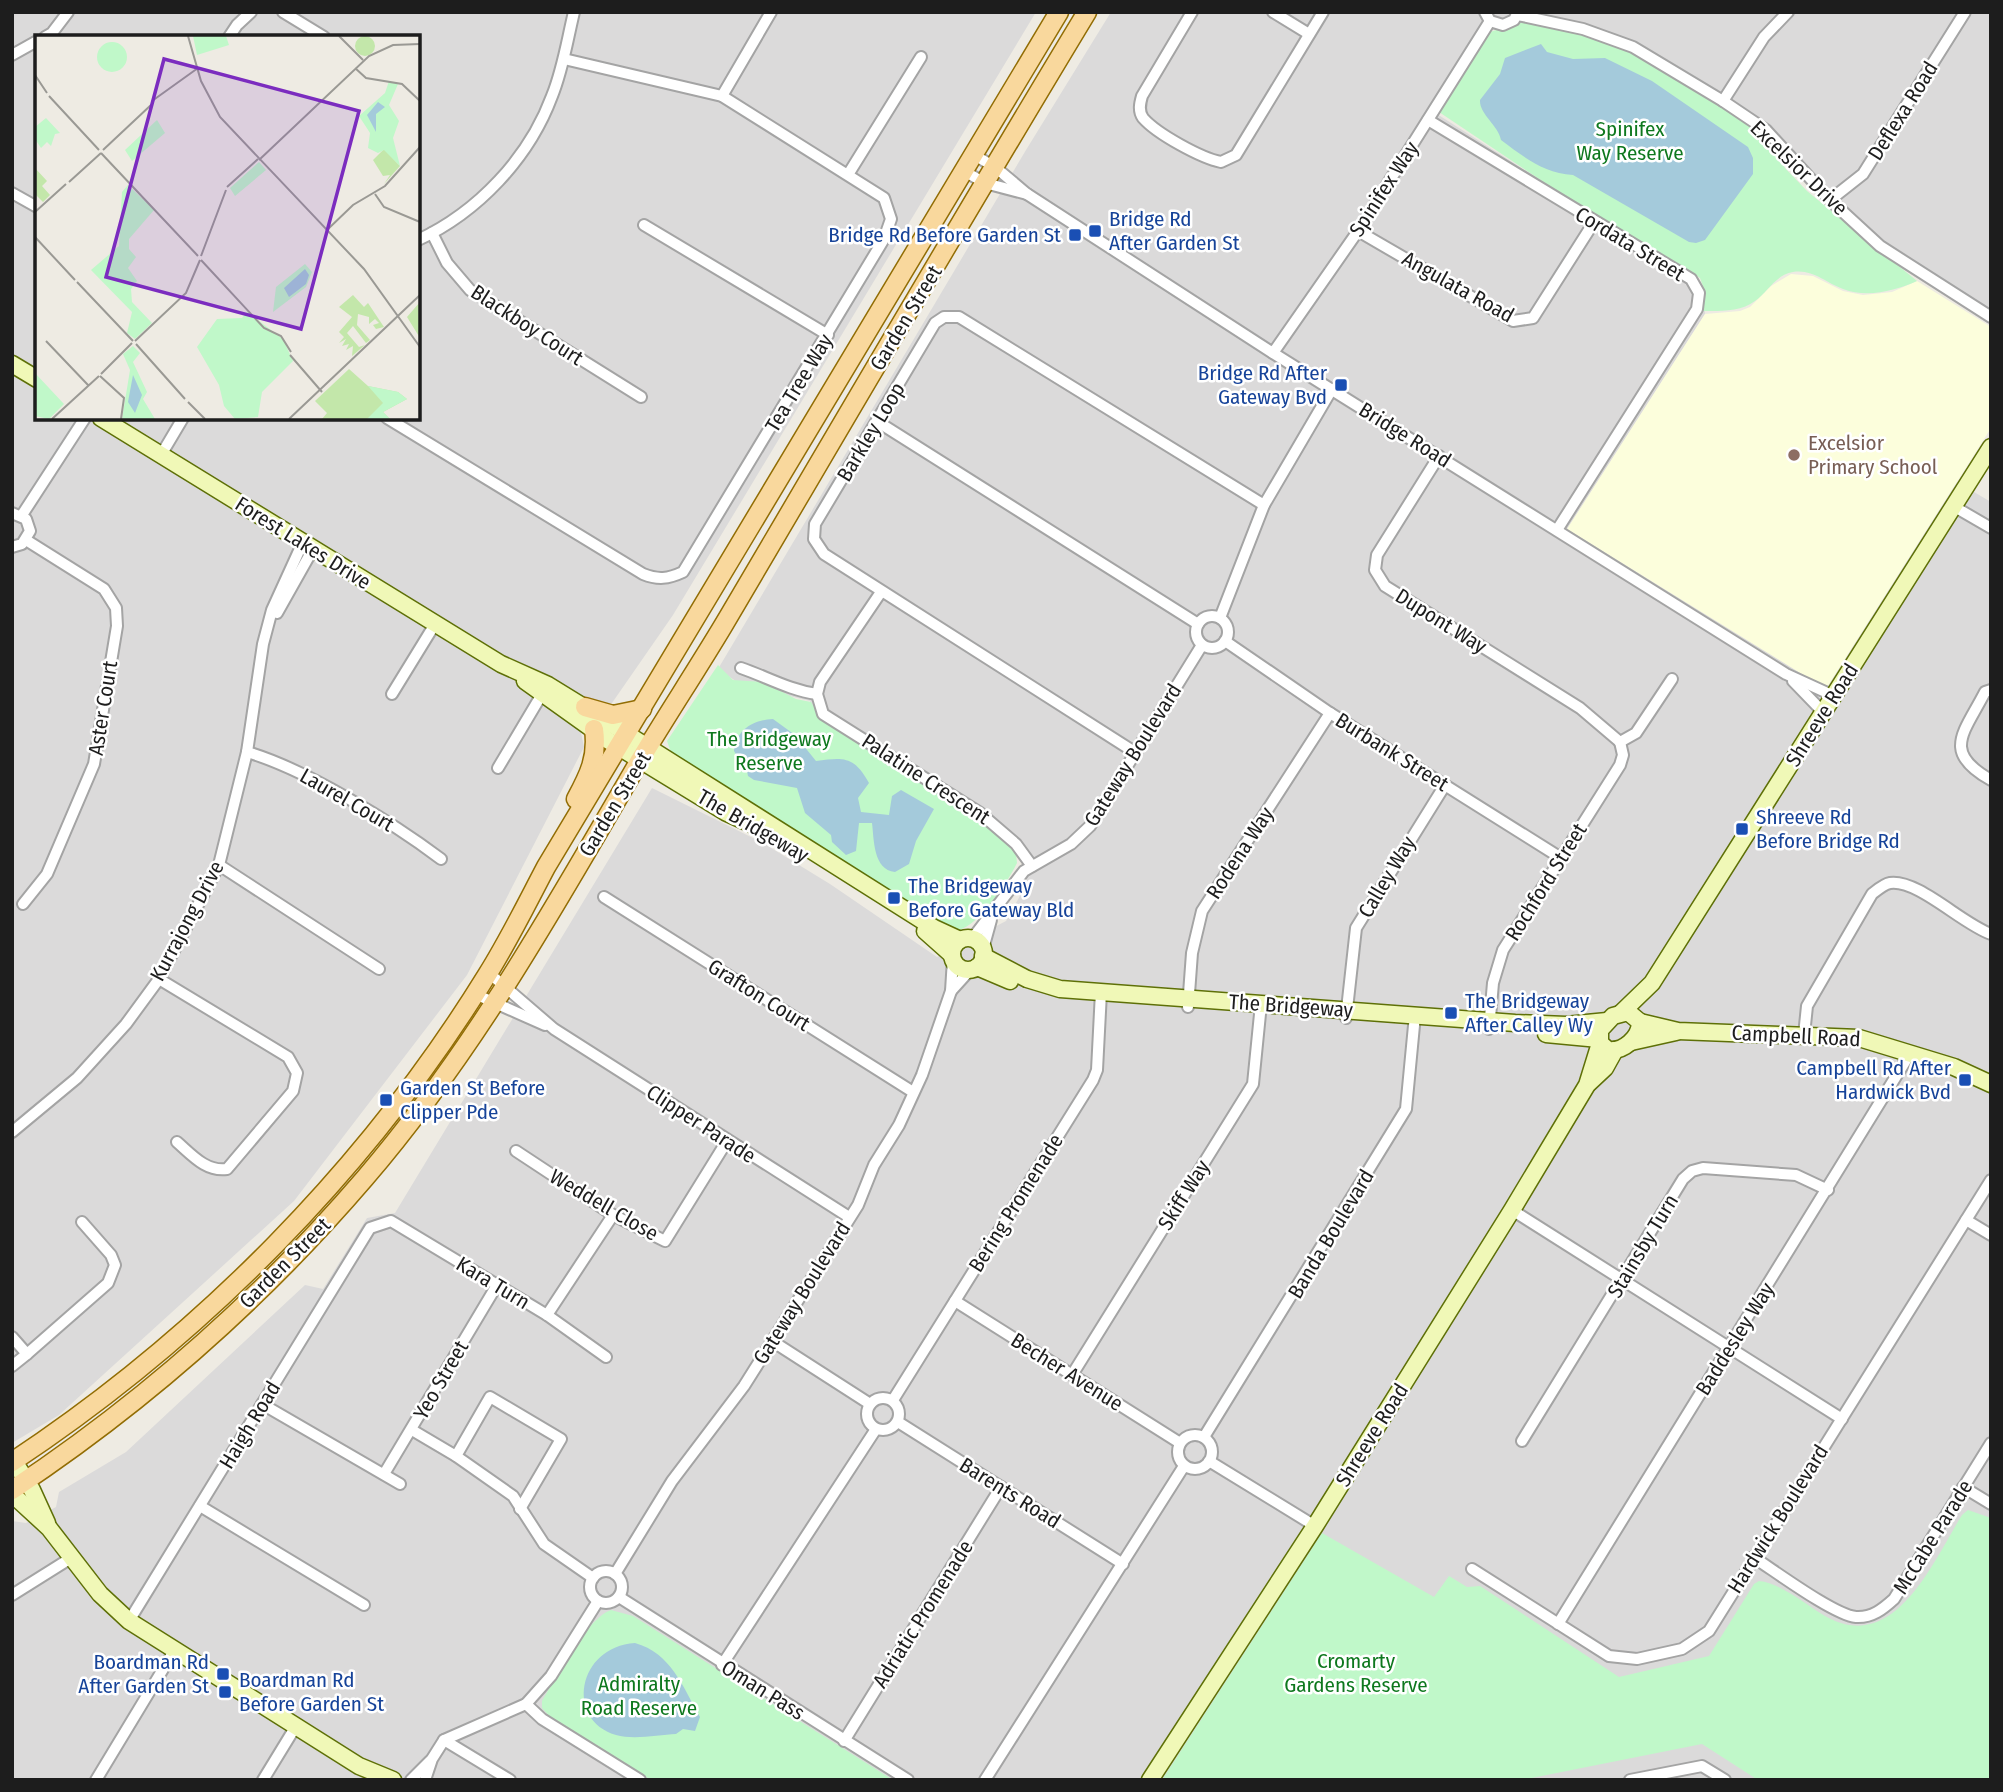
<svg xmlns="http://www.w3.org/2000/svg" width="2003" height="1792" viewBox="0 0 2003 1792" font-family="'Fira Sans Condensed',sans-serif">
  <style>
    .residential { fill: #dbdada; fill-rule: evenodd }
    .education { fill: #fcfedc }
    .park { fill: #c0f8c9 }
    .water { fill: #a4cadb }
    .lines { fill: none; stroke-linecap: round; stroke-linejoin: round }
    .street-casing { stroke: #a4a4a4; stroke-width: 14 }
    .secondary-casing { stroke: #5e7007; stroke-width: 19 }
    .primary-casing { stroke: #926d04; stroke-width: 21 }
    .street { stroke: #fff; stroke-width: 10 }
    .secondary { stroke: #f0f8b7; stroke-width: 16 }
    .primary { stroke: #f9d89d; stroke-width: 18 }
    .transit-dot { fill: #1a4fb4; stroke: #fff; stroke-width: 2.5 }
    .education-dot { fill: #8d6e63; stroke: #fff; stroke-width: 2.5 }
    .labels { text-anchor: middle; stroke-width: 5; stroke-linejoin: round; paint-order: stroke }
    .street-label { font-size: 21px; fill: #1d1d1d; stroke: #fff }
    .park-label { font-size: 21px; fill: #0e781e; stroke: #fff }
    .transit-label { font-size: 21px; fill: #164399; stroke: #fff; text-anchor: start }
    .education-label { font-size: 21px; fill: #785e54; stroke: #fff; text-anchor: start }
    .inset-road { fill: none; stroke: #9a9994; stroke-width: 2 }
    .view { fill: #7b2cbf; fill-opacity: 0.15; stroke: #7b2cbf; stroke-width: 3.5 }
    .inset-edge { fill: none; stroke: #1d1d1d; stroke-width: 3.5 }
  </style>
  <rect width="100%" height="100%" fill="#eeebe3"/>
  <g class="residential">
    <path d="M12,12H1036L673,615L612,703L598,705L581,733L584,747L467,975L294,1201L59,1415L12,1443ZM37,37H418V418H37Z"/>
    <polygon points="1111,12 1991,12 1991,324 1880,255 1771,150 1539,25 1491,30 1437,114 1701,282 1705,314 1568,528 1826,688 1957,482 1991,502 1991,1780 12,1780 12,1521 26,1523 56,1507 59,1492 126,1452 305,1285 323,1289 367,1218 395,1213 652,788 763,843 830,884 937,957 1006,921 1027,883 1024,863 995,830 815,717 810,701 740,684 718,669 1026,150"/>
  </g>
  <polygon class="education" points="1791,274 1813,276 1843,291 1863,295 1892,292 1917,281 1991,327 1991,428 1826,689 1567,529 1705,314 1740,311 1750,307 1771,286"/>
  <g class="park">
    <path d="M1531,20L1632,49L1767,136L1785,168L1807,191L1917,281C1895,291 1867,298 1843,289C1826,283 1813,269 1793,272C1775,275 1768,292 1755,301C1741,312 1720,311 1703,311L1704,289L1700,278L1566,197L1436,110L1486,33Z"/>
    <path d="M718,665L733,680L763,682L796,699L811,702L820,717L995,829L1016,854L1017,863C1006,885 977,930 952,932L672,755L667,741Z"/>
    <path d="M1968,1510L1991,1518V1780H1758L1702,1744L1521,1780H1162L1322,1533L1434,1597L1449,1576L1467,1587L1480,1586L1619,1677L1709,1656L1754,1584L1759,1581C1781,1583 1806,1605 1825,1616C1894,1656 1933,1562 1962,1515Z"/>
    <path d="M611,1610L633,1616L893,1780H651L551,1718L542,1708V1701C556,1678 587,1618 611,1610Z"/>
  </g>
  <g class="water">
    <path d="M1541,44L1547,52L1573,59L1605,58L1652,81L1748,147L1753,158V174L1705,240L1696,243L1689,242L1573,175C1543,173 1524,157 1501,140C1498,125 1479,114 1480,100L1500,74L1505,58Z"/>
    <path d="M773,719L795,735L816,761C844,757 854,756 869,783L858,798L861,812L889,815L892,796L901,790L934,809L916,841L909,864L895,872C873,870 874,839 872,823H859L856,851L846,855L832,842L831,835L805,813L797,788L754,780L748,776L747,771L738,767L739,759L734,751C736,730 753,720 773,719Z"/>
    <path d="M635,1643C671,1653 683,1687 700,1717L695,1731L683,1729L676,1734C659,1735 633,1740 616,1735C565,1720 577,1647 635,1643Z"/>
  </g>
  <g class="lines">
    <g class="street-casing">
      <g id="street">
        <polyline points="283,12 324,37"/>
        <path d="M1192,12L1142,96C1140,103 1138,111 1143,118C1157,134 1201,158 1221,162L1236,155L1323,12"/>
        <polyline points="1273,12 1309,34"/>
        <polyline points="1485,12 1490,21 1503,25 1514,20 1518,12"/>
        <polyline points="1518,15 1583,29 1633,47 1723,101 1766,130 1830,200 1880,246 1991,317"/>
        <polyline points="45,37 52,33 68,12"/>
        <polyline points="229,37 237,25 251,12"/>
        <polyline points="12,55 37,41"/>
        <polyline points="722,96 771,12"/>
        <polyline points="1723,101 1764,37 1788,12"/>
        <polyline points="1428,120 1691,279 1699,293 1697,309 1557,530"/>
        <polyline points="974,155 995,167 1027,194 1273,353 1786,674 1834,696"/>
        <polyline points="964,171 985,183 1027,194"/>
        <polyline points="849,173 921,57"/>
        <polyline points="12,193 37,207"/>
        <polyline points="1830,200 1863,174 1965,12"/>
        <polyline points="644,225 828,335"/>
        <polyline points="1358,231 1513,321 1533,318 1594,222"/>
        <polyline points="432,233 447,263 470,290 641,397"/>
        <path d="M418,240C478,212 529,158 552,96C563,69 567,41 574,12"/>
        <polyline points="1273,353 1358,231 1490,21"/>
        <path d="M387,418L643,574C658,580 668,579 683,572L884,239L891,219L884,198L722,96L564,59"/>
        <polyline points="878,422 1198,624"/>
        <polyline points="161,455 183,418"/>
        <polyline points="1439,456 1377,555 1375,570 1385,586 1580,708 1620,742"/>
        <polyline points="1953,506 1991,528"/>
        <polyline points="12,513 26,519 30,531 22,544 12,547"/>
        <polyline points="22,515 85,418"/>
        <polyline points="881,592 820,682 817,694 823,714 980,813 1016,844 1032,866"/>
        <polyline points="277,613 313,549"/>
        <circle cx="1212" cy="632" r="16"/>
        <polyline points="1220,618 1264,505 1332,389"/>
        <polyline points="1225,641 1330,713 1561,858"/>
        <path d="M741,668C767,677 789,690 817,694"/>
        <polyline points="1793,681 1823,712"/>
        <path d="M1991,690L1985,692C1964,733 1941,752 1991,780"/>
        <polyline points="392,694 435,624"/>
        <polyline points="1620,742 1636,733 1672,679"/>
        <path d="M247,752C305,769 392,822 441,859"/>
        <polyline points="1136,753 824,554 814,539 815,524 935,323 944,317 959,317 1264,505"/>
        <polyline points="498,768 545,689"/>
        <polyline points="219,865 379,969"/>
        <polyline points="604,897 913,1092"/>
        <polyline points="23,904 47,874 94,764 117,626 116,608 104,589 26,540"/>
        <polyline points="972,939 1024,871 1071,844 1090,826 1202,645"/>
        <polyline points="983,949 991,920"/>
        <polyline points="489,973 554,1029 849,1217"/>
        <path d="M159,979L288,1057L297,1073L293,1091L227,1169C206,1172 192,1155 177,1142"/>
        <polyline points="951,991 971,969"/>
        <polyline points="475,994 545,1025"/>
        <polyline points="1188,1007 1192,953 1202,911 1330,713"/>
        <polyline points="1346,1018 1356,928 1445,785"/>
        <polyline points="1489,1029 1493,983 1503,950 1620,765 1623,755 1620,742"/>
        <path d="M1804,1035L1807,1006L1872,894C1877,890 1884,884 1890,883C1918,879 1962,924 1991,934"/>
        <polyline points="12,1132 77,1078 126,1024 159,979 219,865 247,752 263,644 272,610 303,542"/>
        <polyline points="516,1151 613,1215 665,1241 727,1141"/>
        <polyline points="1512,1210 1842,1419"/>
        <polyline points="1966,1220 1991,1235"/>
        <polyline points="955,1301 1180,1443"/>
        <polyline points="547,1315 613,1215"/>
        <polyline points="12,1337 27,1354 108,1283 115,1265 111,1255 82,1222"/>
        <polyline points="772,1341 870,1404"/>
        <polyline points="12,1366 27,1354"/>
        <polyline points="1072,1375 1253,1084 1261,1004"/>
        <circle cx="883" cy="1414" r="16"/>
        <polyline points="893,1400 1093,1080 1097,1070 1101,992"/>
        <polyline points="262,1404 400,1484"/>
        <polyline points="898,1422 1123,1564"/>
        <polyline points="412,1430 456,1456 513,1496 544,1544 593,1578"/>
        <circle cx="1195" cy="1452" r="17"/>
        <polyline points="1204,1437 1406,1109 1415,1015"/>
        <polyline points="1522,1441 1683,1179 1692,1171 1703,1168 1796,1175 1828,1190"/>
        <polyline points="456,1456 490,1397 561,1439 520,1509"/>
        <polyline points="1209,1461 1315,1526"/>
        <polyline points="384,1474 497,1285"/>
        <polyline points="1963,1487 1991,1504"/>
        <polyline points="200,1506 364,1605"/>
        <path d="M1753,1557C1775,1571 1834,1615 1856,1617C1872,1618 1883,1609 1894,1599L1991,1443"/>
        <polyline points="1472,1569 1609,1656 1637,1659 1682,1649 1709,1631 1991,1180"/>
        <circle cx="606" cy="1587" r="16"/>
        <polyline points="615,1574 672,1481 744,1386 858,1205 874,1165 899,1125 922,1075 951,991 953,959"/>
        <polyline points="12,1595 71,1558"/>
        <polyline points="619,1597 908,1780"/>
        <polyline points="129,1621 370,1228 391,1221 547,1315 606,1357"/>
        <polyline points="1558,1624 1911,1052"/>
        <polyline points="722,1665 876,1429"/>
        <polyline points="526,1704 542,1719 640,1780"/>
        <polyline points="444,1740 510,1780"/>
        <polyline points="844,1741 1001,1487"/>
        <polyline points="96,1780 174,1651"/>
        <polyline points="263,1780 296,1726"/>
        <polyline points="411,1780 430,1761"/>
        <polyline points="425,1780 432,1759 444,1740 526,1704 551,1676 598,1601"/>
        <polyline points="985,1780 1184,1466"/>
        <polyline points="1630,1780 1702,1766 1725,1780"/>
      </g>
    </g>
    <g class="secondary-casing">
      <g id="secondary">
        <polyline points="12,364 37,379"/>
        <polyline points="101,418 501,664 548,685 600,717 934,928 960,940"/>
        <polyline points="525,681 609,741 725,812 760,828"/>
        <polyline points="925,931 952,955"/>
        <circle cx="968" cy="954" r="16"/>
        <polyline points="983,956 1027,979 1060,989 1515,1023 1566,1025 1607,1021"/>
        <polyline points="977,967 1010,981"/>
        <path d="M1628,1012L1640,1022C1640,1038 1623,1052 1608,1050L1600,1043V1030L1613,1016Z"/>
        <polyline points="1621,1013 1652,983 1991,447"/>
        <polyline points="1640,1022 1678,1031 1859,1038 1954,1067 1991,1084"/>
        <polyline points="1546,1034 1599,1039"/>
        <polyline points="1631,1042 1676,1032"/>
        <polyline points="1589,1083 1605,1068 1615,1050"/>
        <polyline points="14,1461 32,1490 47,1523"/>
        <polyline points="12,1494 49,1528 100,1594 129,1621 359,1766 393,1780"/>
        <polyline points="1150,1780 1315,1526 1512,1210 1587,1085 1600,1043"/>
      </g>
    </g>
    <g class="primary-casing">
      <g id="primary">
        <polyline points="585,707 613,715 642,709"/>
        <path d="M576,799C589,775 598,757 594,729"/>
        <path d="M12,1462C201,1337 368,1168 487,975C509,940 527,903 546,867L1059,12"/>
        <path d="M12,1490C143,1403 263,1297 365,1178C474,1051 557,903 640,760C667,715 696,671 723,626C844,421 964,215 1087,12"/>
      </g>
    </g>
    <use href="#street" class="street"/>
    <use href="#secondary" class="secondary"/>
    <use href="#primary" class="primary"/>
  </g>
  <g class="transit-dot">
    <rect x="1088" y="224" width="14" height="14" rx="3.5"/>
    <rect x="1068" y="228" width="14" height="14" rx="3.5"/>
    <rect x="1334" y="378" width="14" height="14" rx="3.5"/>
    <rect x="1735" y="822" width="14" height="14" rx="3.5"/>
    <rect x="887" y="891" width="14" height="14" rx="3.5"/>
    <rect x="1444" y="1006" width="14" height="14" rx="3.5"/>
    <rect x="1958" y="1073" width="14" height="14" rx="3.5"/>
    <rect x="379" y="1093" width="14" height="14" rx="3.5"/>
    <rect x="216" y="1667" width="14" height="14" rx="3.5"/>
    <rect x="218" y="1685" width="14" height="14" rx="3.5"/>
  </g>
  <circle class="education-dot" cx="1794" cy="455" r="7"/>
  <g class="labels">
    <g class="street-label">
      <text transform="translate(1903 111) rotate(-58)" y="7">Deflexa Road</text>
      <text transform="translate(1799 168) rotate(44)" y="7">Excelsior Drive</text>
      <text transform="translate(1384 189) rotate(-57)" y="7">Spinifex Way</text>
      <text transform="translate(1630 244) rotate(31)" y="7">Cordata Street</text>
      <text transform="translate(1458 287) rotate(29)" y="7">Angulata Road</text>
      <text transform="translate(906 318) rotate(-59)" y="7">Garden Street</text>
      <text transform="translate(527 325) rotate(33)" y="7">Blackboy Court</text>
      <text transform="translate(799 383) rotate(-59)" y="7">Tea Tree Way</text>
      <text transform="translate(871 432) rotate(-59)" y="7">Barkley Loop</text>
      <text transform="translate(1405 435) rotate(32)" y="7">Bridge Road</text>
      <text transform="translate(303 543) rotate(32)" y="7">Forest Lakes Drive</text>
      <text transform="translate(1441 621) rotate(32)" y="7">Dupont Way</text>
      <text transform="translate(103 708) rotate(-81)" y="7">Aster Court</text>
      <text transform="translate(1822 715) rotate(-58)" y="7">Shreeve Road</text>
      <text transform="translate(1392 752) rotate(32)" y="7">Burbank Street</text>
      <text transform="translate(1133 755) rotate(-58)" y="7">Gateway Boulevard</text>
      <text transform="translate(926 779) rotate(33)" y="7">Palatine Crescent</text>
      <text transform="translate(347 800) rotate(30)" y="7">Laurel Court</text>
      <text transform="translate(615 804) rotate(-59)" y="7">Garden Street</text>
      <text transform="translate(753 826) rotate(30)" y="7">The Bridgeway</text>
      <text transform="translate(1240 853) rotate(-57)" y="7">Rodena Way</text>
      <text transform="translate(1387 877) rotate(-59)" y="7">Calley Way</text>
      <text transform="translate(1546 882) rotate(-58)" y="7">Rochford Street</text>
      <text transform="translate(187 921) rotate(-62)" y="7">Kurrajong Drive</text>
      <text transform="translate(759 995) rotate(32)" y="7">Grafton Court</text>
      <text transform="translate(1291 1006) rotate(4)" y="7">The Bridgeway</text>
      <text transform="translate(1796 1036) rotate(3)" y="7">Campbell Road</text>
      <text transform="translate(701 1124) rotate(33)" y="7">Clipper Parade</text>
      <text transform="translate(1184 1195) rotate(-58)" y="7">Skiff Way</text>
      <text transform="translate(1016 1203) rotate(-58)" y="7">Bering Promenade</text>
      <text transform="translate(604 1205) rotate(30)" y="7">Weddell Close</text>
      <text transform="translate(1331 1234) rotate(-59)" y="7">Banda Boulevard</text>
      <text transform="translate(1643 1246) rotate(-59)" y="7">Stainsby Turn</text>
      <text transform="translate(285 1263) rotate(-45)" y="7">Garden Street</text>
      <text transform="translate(493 1283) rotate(31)" y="7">Kara Turn</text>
      <text transform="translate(802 1293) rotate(-58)" y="7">Gateway Boulevard</text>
      <text transform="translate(1735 1339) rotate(-58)" y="7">Baddesley Way</text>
      <text transform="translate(1067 1372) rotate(32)" y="7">Becher Avenue</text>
      <text transform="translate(441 1380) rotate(-60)" y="7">Yeo Street</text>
      <text transform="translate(250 1425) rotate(-59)" y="7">Haigh Road</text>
      <text transform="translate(1372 1435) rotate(-58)" y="7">Shreeve Road</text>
      <text transform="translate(1010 1493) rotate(32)" y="7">Barents Road</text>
      <text transform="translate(1778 1519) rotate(-58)" y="7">Hardwick Boulevard</text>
      <text transform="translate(1933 1537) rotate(-58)" y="7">McCabe Parade</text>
      <text transform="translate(923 1614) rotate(-58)" y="7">Adriatic Promenade</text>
      <text transform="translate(763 1690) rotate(32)" y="7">Oman Pass</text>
    </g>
    <g class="park-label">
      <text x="1630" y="136">Spinifex<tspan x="1630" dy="24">Way Reserve</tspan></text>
      <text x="769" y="746">The Bridgeway<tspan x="769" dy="24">Reserve</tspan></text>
      <text x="1356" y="1668">Cromarty<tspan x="1356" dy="24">Gardens Reserve</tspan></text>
      <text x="639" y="1691">Admiralty<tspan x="639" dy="24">Road Reserve</tspan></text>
    </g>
    <g class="transit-label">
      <text x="1109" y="226">Bridge Rd<tspan x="1109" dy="24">After Garden St</tspan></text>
      <text x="1061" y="242" text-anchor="end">Bridge Rd Before Garden St</text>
      <text x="1327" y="380" text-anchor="end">Bridge Rd After<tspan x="1327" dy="24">Gateway Bvd</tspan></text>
      <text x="1756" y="824">Shreeve Rd<tspan x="1756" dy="24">Before Bridge Rd</tspan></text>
      <text x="908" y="893">The Bridgeway<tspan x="908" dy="24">Before Gateway Bld</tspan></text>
      <text x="1465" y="1008">The Bridgeway<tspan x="1465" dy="24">After Calley Wy</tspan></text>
      <text x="1951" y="1075" text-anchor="end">Campbell Rd After<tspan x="1951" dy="24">Hardwick Bvd</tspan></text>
      <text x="400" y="1095">Garden St Before<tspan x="400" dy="24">Clipper Pde</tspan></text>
      <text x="209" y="1669" text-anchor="end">Boardman Rd<tspan x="209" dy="24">After Garden St</tspan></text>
      <text x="239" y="1687">Boardman Rd<tspan x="239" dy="24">Before Garden St</tspan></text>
    </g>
    <g class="education-label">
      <text x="1808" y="450">Excelsior<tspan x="1808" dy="24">Primary School</tspan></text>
    </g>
  </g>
  <g transform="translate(35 35)">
    <rect width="385" height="385" fill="#eeebe3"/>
    <path d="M320 11a10 10 0 1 1 20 0a10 10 0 1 1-20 0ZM349,114L365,131L349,149L355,140L348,141L338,125ZM0,133L12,146L7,151L15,160L8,167L0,159ZM318,260L329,272L333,268L349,292L341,294L338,290L344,288L340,284L334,289V282L323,279L322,290L335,305L331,308L318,291L312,298L324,312L330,310L317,321L318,311L311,315L314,309L307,311L311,304L304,308L309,302L304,297L317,282L304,272ZM385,267V303L372,282ZM314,334L333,351L363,357L372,364L348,377L355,384H287L292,378L280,366Z" fill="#c3e7aa"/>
    <path d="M158,1H191L194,10L162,20ZM62 22a15 15 0 1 1 30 0a15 15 0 1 1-30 0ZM354,46L363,49L354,70L364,86L358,103L365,131L349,115L343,118L333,113L335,98L324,81L350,58ZM11,83L25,98L20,99L16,111L12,107L6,113L0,104V92ZM122,85L130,98L97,126L90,115ZM224,127L231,135L200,161L195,153ZM93,150L119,175L94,204V214L101,222L93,233L102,246L96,254L97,267L117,288L100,304L92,298L97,277L56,235L84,211L87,157ZM270,229L277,237L271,252L238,277L241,252ZM212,277L248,304L258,326L227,357L223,382L200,384L189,371L184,350L162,312L182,284L207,283ZM98,311L105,318L98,327L112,357L108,364L120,384H87L95,335L88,319ZM0,338L29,369L14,384L0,381ZM333,351L363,357L372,364L348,377L355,384H332L348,368Z" fill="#c0f8c9"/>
    <path d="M343,67L350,72L341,79V97L332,80ZM270,234L274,240L271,249L254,262L249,253ZM98,340L107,360L100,378L93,367Z" fill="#a4cadb"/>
    <path class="inset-road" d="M153,1L166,46L185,82L329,234L385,312M304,1L328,25M320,33L331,43L367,49L385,66M0,40L12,58M14,61L64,115M117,66L163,33M68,115L116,70M66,118L163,221M224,125L334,21L358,10L385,9M34,147L66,118M192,152L223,124M340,159L349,172L385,187M0,177L31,149M292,195L318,170L350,151L385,112M0,202L40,245M166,221L191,155M166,225L229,293L246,301L256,317M42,247L98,306M11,306L53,350M100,306L151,258L165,225M101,309L150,364M255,320L287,357M66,339L97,308M65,341L89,363L86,384M153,367L170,384M17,384L64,341M254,384L385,260"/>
    <path class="view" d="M129,24L324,76L266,294L71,242Z"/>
    <rect width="385" height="385" class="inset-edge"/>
  </g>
  <rect width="2003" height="1792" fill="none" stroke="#1d1d1d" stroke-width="28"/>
</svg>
